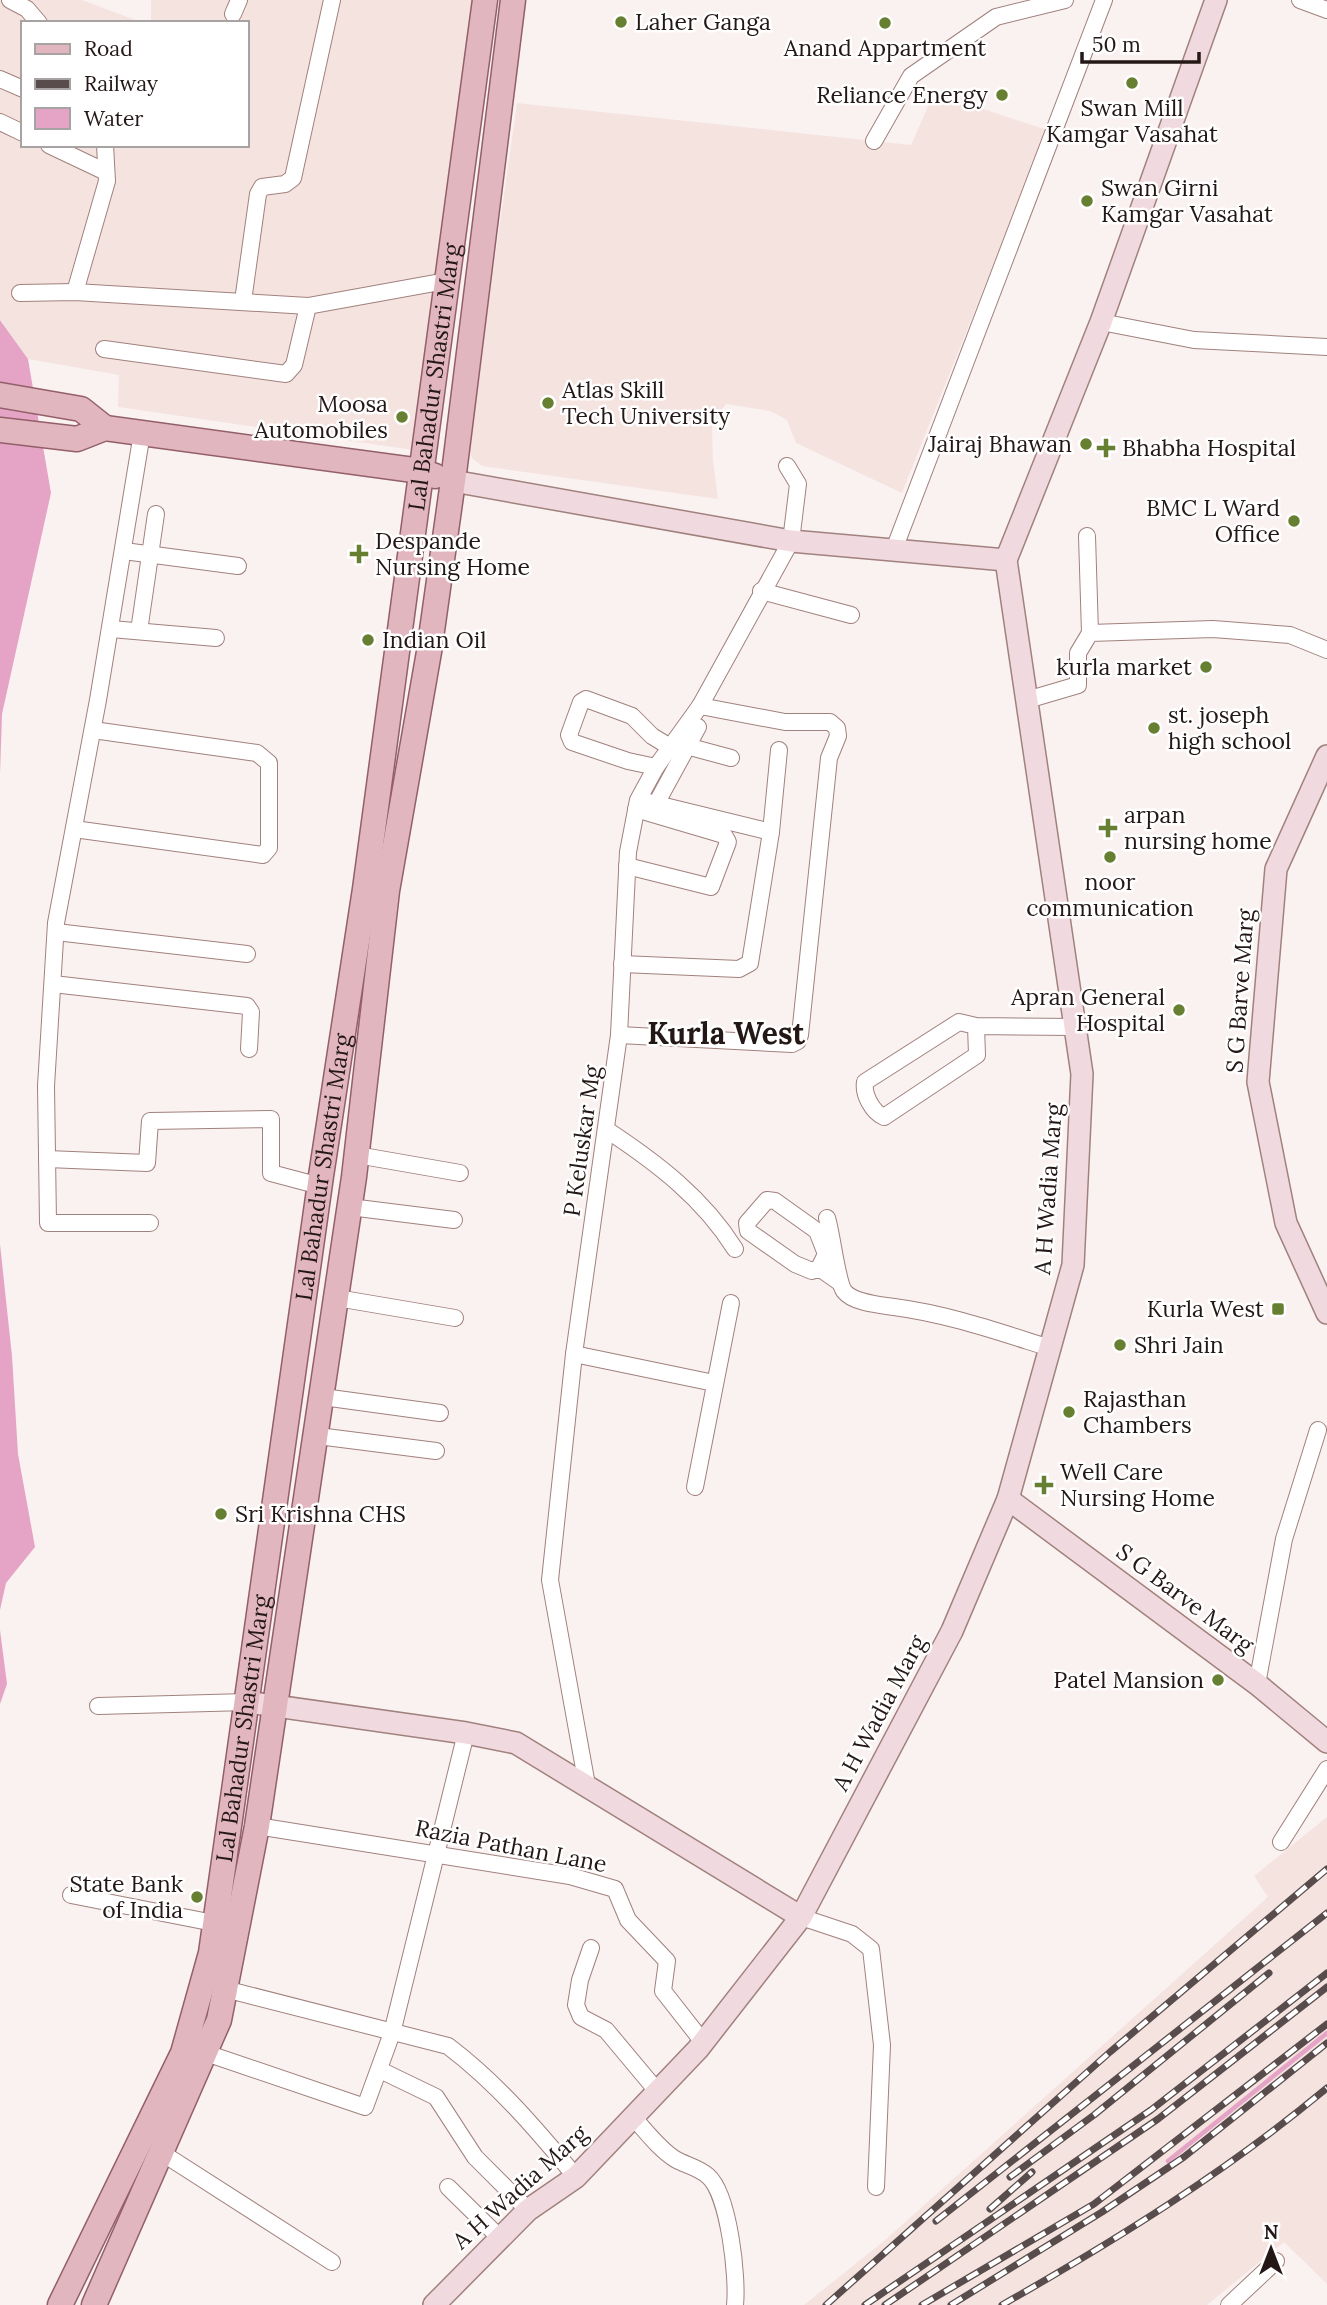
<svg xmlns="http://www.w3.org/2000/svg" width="1327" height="2305" viewBox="0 0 1327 2305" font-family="Lora,serif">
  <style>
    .built { fill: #f5e3e0 }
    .water { fill: #e5a4c6 }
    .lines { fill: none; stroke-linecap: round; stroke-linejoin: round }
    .stream { stroke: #e5a4c6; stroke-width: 4.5 }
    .street-casing { stroke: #a1817d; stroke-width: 18 }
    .secondary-casing { stroke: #a1817d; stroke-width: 24 }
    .primary-casing { stroke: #935f68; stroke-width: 27 }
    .street { stroke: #fff; stroke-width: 16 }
    .secondary { stroke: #f1dadf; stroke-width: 21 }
    .primary { stroke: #e2b6bf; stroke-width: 24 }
    .rail-casing { stroke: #584d4c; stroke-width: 7 }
    .rail { stroke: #fff; stroke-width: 4.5; stroke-dasharray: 13; stroke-linecap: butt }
    .poi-dot { fill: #667f31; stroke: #fff; stroke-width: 2.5 }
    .labels { text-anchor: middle; stroke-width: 5; stroke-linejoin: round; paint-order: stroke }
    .poi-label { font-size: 23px; fill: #241817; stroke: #fff; text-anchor: start }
    .street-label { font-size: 23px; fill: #241817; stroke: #fff }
    .district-label { font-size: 30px; font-weight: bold; fill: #241817; stroke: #fff }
  </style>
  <rect width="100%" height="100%" fill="#faf2f1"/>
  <g class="built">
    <polygon points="0,0 82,0 143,23 23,23 23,145 247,145 247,23 151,23 151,0 482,0 413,450 118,407 119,375 28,359 0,319"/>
    <polygon points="940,98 950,98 1047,130 902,493 796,443 787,420 770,411 726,404 712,422 713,460 718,499 482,466 472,458 468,448 517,103 911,145 929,104"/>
    <polygon points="1327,1817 1327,2284 1284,2242 1207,2305 804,2305 884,2241 1268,1897 1254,1876"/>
  </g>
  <g class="water">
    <polygon points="0,320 28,359 51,493 2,714 0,774"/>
    <polygon points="0,1244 12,1356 18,1454 35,1547 6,1583 0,1610"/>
    <polygon points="0,1630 7,1684 0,1704"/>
  </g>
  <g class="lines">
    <polyline class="stream" points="1168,2161 1327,2033"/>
    <g class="street-casing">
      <g id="street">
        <polyline points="10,0 27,9 39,23"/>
        <polyline points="1300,0 1327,10"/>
        <polyline points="233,14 239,0"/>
        <polyline points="0,79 23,89"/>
        <polyline points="0,122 23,133"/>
        <polyline points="874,141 911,76 996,17 1065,0"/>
        <polyline points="49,145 106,172"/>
        <polyline points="75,292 107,181 105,145"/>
        <polyline points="20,293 75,292 308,306 446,281"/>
        <polyline points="243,301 258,194 262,187 285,184 293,178 332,0"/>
        <polyline points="1101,322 1194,340 1327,347"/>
        <polyline points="104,349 286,374 294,365 308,306"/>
        <polyline points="142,433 98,700 56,923 46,1086 48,1223 150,1223"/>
        <polyline points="1087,536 1090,633"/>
        <polyline points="124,551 238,566"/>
        <polyline points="893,552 1104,0"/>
        <polyline points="761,591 851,615"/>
        <polyline points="111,629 216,638"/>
        <polyline points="139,631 156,514"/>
        <polyline points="1027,700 1078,685 1078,653 1090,633 1213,629 1290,635 1327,650"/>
        <polyline points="679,744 731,758"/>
        <polyline points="656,767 628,761 572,742 569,735 581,702 586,699 632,716 652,736 670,747"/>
        <polyline points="640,800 771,832"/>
        <polyline points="656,804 698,727"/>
        <polyline points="74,829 263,855 269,848 269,763 257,753 93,730"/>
        <polyline points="627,866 711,887 728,842 724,835 636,809"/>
        <polyline points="56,932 247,954"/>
        <polyline points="622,964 739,969 750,963 771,832 779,750"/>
        <polyline points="53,984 247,1006 251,1012 249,1049"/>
        <path d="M976,1026L959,1022L865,1082C863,1094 872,1112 884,1117L977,1055L976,1026L1075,1027"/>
        <polyline points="619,1035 792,1044 798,1041 800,1035 829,758 838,736 837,728 830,722 785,722 700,706"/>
        <path d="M607,1130C657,1163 703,1198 735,1249"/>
        <polyline points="357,1155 460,1173"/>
        <polyline points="47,1159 147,1163 150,1121 271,1119 271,1173 320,1186"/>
        <polyline points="350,1207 454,1220"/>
        <path d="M827,1218C832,1234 837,1281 844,1291C853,1303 880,1305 894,1307C948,1314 999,1332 1050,1348"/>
        <polyline points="819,1268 826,1254 817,1231 775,1201 767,1200 747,1223 748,1231 795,1264 812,1271 819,1268 839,1282"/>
        <polyline points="337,1298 455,1318"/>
        <polyline points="574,1354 714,1383"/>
        <polyline points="323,1397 440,1413"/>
        <polyline points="318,1436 436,1451"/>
        <polyline points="695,1487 731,1303"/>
        <polyline points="1257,1684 1284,1539 1318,1430"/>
        <polyline points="98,1706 247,1702"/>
        <polyline points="587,1785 550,1580 574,1354 619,1035 628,852 638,800 656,767 700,706 791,541 798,484 787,466"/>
        <polyline points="257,1826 570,1876 615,1889 628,1920 667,1961 663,1991 703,2042"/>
        <polyline points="1281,1842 1327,1769"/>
        <polyline points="71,1895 224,1925"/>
        <polyline points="801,1917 852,1934 871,1949 882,2045 876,2187"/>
        <polyline points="591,1948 580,1980 576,2005 581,2017 606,2030 657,2091"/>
        <path d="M225,1989L448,2046C497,2083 537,2130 576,2177"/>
        <polyline points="206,2053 365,2107 392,2033 466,1733"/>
        <polyline points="380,2070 436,2097 475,2157 528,2210"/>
        <path d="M633,2117C645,2130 659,2149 675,2159C685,2165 698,2167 708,2176C729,2194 738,2278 735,2305"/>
        <polyline points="162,2153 332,2262"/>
        <polyline points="448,2187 500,2238"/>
        <polyline points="1229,2305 1276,2261"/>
      </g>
    </g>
    <g class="secondary-casing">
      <g id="secondary">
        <polyline points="453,481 791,541 1006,560"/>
        <polyline points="1327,756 1276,869 1258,1082 1286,1223 1327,1313"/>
        <polyline points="1008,1499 1257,1684 1327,1742"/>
        <polyline points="247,1702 466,1733 516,1743 801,1917"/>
        <polyline points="434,2305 528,2210 576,2177 698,2049 801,1917 952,1631 1008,1499 1073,1265 1082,1074 1006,560 1101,322 1216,0"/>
      </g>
    </g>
    <g class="primary-casing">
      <g id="primary">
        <polyline points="0,395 81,409 105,428 421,471 435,476"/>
        <polyline points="0,430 77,439 105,428"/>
        <path id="s1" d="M60,2305L183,2053L211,1953L321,1176L365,889L485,0"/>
        <polyline points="94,2305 219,2020 257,1826 354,1177 387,891 429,652 453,481 513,0"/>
      </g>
    </g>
    <use href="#street" class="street"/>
    <use href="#secondary" class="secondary"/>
    <use href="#primary" class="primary"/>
    <g class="rail-casing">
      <g id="rail">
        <polyline points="1010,2177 1094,2115 1269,1973"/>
        <polyline points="990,2209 1032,2172"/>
        <polyline points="936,2221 1327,1913"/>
        <polyline points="826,2305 1110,2052 1327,1869"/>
        <polyline points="865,2305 1151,2110 1327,1973"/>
        <polyline points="885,2305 1158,2119 1327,1987"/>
        <polyline points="922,2305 1094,2204 1327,2024"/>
        <polyline points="951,2305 1102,2212 1184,2157 1327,2043"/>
        <path d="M1002,2305C1116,2240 1226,2172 1327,2088"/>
      </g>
    </g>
    <use href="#rail" class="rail"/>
  </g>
  <g class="poi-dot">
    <circle cx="621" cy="22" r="7"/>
    <circle cx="885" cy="23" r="7"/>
    <circle cx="1132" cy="83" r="7"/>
    <circle cx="1002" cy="95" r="7"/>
    <circle cx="1087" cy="201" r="7"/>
    <circle cx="548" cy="403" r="7"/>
    <circle cx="402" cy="417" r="7"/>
    <circle cx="1086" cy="444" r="7"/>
    <path d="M1102.5 437.5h7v7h7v7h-7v7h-7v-7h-7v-7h7z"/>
    <circle cx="1294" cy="521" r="7"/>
    <path d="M355.5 543.5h7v7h7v7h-7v7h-7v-7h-7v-7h7z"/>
    <circle cx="368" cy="640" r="7"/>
    <circle cx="1206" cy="667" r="7"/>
    <circle cx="1154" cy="728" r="7"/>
    <path d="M1104.5 817.5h7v7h7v7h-7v7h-7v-7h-7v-7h7z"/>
    <circle cx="1110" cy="857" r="7"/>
    <circle cx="1179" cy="1010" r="7"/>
    <rect x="1271" y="1302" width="14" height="14" rx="3.5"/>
    <circle cx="1120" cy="1345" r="7"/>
    <circle cx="1069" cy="1412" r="7"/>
    <path d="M1040.5 1474.5h7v7h7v7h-7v7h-7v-7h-7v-7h7z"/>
    <circle cx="221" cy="1514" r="7"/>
    <circle cx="1218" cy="1680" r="7"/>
    <circle cx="197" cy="1897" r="7"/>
  </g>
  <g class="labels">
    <g class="poi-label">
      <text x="635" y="30">Laher Ganga</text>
      <text x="885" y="56" text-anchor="middle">Anand Appartment</text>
      <text x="988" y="103" text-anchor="end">Reliance Energy</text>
      <text x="1132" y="116" text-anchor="middle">Swan Mill<tspan x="1132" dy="26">Kamgar Vasahat</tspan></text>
      <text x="1101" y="196">Swan Girni<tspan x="1101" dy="26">Kamgar Vasahat</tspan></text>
      <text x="562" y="398">Atlas Skill<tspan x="562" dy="26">Tech University</tspan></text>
      <text x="388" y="412" text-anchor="end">Moosa<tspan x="388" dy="26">Automobiles</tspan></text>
      <text x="1072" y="452" text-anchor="end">Jairaj Bhawan</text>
      <text x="1122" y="456">Bhabha Hospital</text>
      <text x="1280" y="516" text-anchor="end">BMC L Ward<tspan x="1280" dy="26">Office</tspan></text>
      <text x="375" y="549">Despande<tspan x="375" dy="26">Nursing Home</tspan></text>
      <text x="382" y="648">Indian Oil</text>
      <text x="1192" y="675" text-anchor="end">kurla market</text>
      <text x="1168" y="723">st. joseph<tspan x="1168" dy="26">high school</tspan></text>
      <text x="1124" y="823">arpan<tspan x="1124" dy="26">nursing home</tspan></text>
      <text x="1110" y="890" text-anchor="middle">noor<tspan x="1110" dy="26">communication</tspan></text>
      <text x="1165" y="1005" text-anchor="end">Apran General<tspan x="1165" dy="26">Hospital</tspan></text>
      <text x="1264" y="1317" text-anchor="end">Kurla West</text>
      <text x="1134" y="1353">Shri Jain</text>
      <text x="1083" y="1407">Rajasthan<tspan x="1083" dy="26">Chambers</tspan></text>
      <text x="1060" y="1480">Well Care<tspan x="1060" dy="26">Nursing Home</tspan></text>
      <text x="235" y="1522">Sri Krishna CHS</text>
      <text x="1204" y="1688" text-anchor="end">Patel Mansion</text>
      <text x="183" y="1892" text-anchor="end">State Bank<tspan x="183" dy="26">of India</tspan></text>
    </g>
    <g class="street-label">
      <text dy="8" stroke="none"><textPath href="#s1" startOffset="1976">Lal Bahadur Shastri Marg</textPath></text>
      <text transform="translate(1240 991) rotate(-86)" y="8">S G Barve Marg</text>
      <text transform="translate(582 1141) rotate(-82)" y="8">P Keluskar Mg</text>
      <text dy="8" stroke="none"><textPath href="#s1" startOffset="1178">Lal Bahadur Shastri Marg</textPath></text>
      <text transform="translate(1048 1189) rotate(-86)" y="8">A H Wadia Marg</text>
      <text transform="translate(1185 1598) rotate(37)" y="8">S G Barve Marg</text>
      <text transform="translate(879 1713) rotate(-62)" y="8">A H Wadia Marg</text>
      <text dy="8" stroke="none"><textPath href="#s1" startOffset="611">Lal Bahadur Shastri Marg</textPath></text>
      <text transform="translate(511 1846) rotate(11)" y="8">Razia Pathan Lane</text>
      <text transform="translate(520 2187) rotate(-42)" y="8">A H Wadia Marg</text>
    </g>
    <g class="district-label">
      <text x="726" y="1044">Kurla West</text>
    </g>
  </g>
  <rect x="21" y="21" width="228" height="126" fill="#ffffff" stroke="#a7a3a2" stroke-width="2"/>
  <rect x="35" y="44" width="35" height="10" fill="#e2b6bf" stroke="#a7a3a2" stroke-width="2"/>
  <text x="84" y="56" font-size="21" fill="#241817">Road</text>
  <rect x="35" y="79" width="35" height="10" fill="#584d4c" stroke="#a7a3a2" stroke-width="2"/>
  <text x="84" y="91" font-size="21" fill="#241817">Railway</text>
  <rect x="35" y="108" width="35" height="21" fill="#e5a4c6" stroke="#a7a3a2" stroke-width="2"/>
  <text x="84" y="126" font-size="21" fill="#241817">Water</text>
  <g transform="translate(1271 2249)" stroke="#ffffff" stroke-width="5" paint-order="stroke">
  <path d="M0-5L12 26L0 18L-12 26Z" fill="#241817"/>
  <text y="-10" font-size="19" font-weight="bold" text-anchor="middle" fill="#241817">N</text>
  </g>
  <path d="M1082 52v10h117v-10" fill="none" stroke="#241817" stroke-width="3.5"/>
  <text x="1092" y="52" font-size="21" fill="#241817" stroke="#ffffff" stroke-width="5" paint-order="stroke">50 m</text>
</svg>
